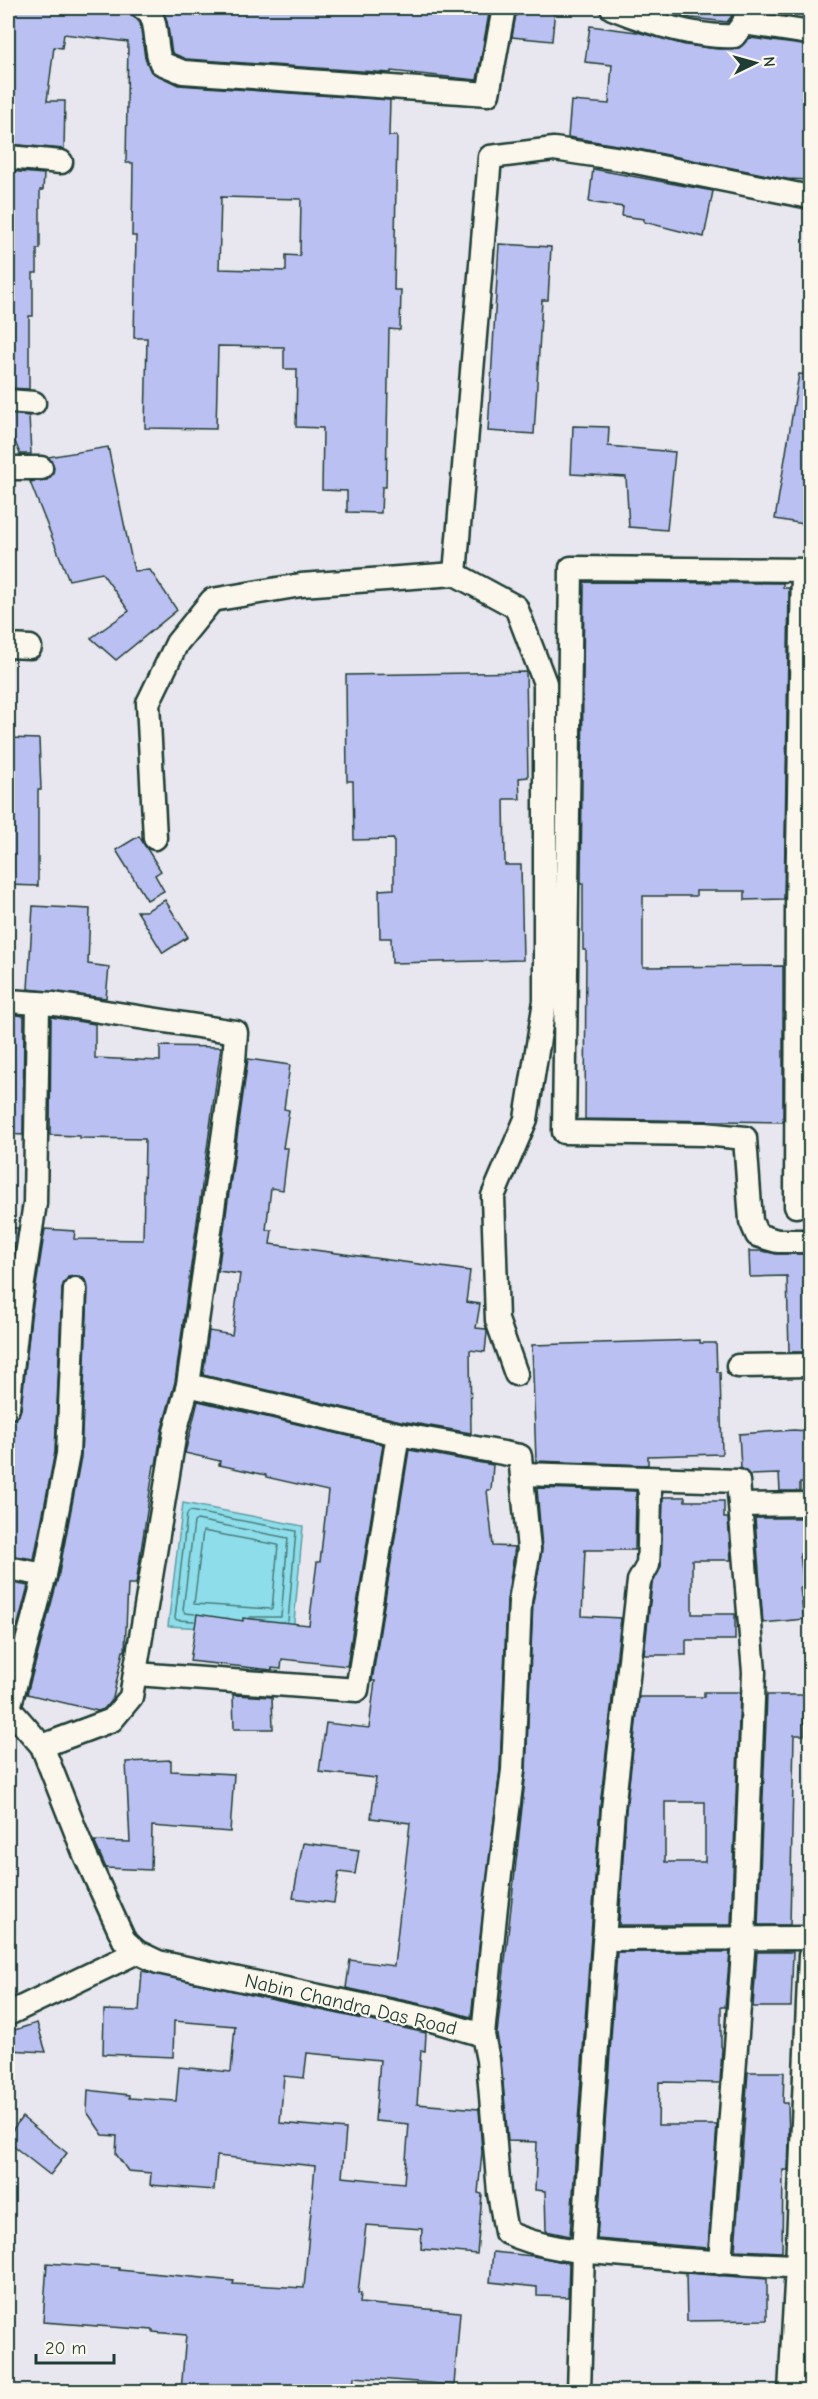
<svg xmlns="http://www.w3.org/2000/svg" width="818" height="2399" viewBox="0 0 818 2399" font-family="'Comic Neue',sans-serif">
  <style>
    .water { fill: #8dddea; stroke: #619da1; stroke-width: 1.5 }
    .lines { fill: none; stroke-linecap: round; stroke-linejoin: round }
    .shore { stroke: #4b7d7d; stroke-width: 1.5 }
    .building { fill: #bbc0f2; stroke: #1f3d34; stroke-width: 1.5; fill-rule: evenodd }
    .minor-casing { stroke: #1f3d34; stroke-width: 27 }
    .minor { stroke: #fbf7ec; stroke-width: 22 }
    .labels { text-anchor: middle; stroke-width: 4.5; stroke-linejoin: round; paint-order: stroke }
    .street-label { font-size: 20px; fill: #1f3d34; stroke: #fbf7ec }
  </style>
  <rect width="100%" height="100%" fill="#e8e6ee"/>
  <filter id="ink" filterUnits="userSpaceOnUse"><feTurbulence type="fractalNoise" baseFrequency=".0167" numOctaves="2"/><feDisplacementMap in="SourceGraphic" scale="12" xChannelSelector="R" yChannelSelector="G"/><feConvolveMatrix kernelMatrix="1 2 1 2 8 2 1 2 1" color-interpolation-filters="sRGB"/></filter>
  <g filter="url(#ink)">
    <polygon class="water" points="183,1503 303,1526 293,1633 168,1626"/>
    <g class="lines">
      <g class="shore">
        <polygon points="203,1531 278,1545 272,1609 194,1604"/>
        <polyline points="195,1614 185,1613 183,1610 194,1522 197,1520 288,1538 281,1617 250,1617"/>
        <polyline points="194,1621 177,1620 175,1618 187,1514 190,1511 296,1531 288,1621"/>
      </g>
    </g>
    <g class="building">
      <path d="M8,8H96L130,12L140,23L145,58L151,72L178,85L390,100L389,136H397L394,290H401L400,330L389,329L386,487H382L381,513L347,512V491L322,490L323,428L296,427L297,369H284V347L218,346L216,429L145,428L147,338H134L136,236H132L133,163H126L128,42L64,34L62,48L54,47L47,101H65L64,149L8,144ZM221,197L301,199L300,256L286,255V271L219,269Z"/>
      <polygon points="162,8 490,8 477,80 391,71 391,73 186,59 172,53 167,21"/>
      <polygon points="517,8 555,8 552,41 512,37"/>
      <polygon points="660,8 734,8 731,17 727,22 691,18 659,10"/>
      <polygon points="760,8 804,8 803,18 760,12"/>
      <polygon points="590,26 637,32 685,45 718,49 739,48 750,38 810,46 810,180 787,179 623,146 568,137 571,101 609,104 612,65 585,62"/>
      <polygon points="593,169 713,191 704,237 644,222 644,219 622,216 623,207 589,202"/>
      <polygon points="8,171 44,174 43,190 40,190 40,249 37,249 37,273 33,273 33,316 29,316 29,389 8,388"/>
      <polygon points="499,244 551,247 548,300 542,300 534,434 488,431"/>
      <polygon points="799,374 810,375 810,525 775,519"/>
      <polygon points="8,414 29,416 31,454 20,454 8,424"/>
      <polygon points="573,426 609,427 608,446 675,452 667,530 629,527 626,477 571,474"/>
      <polygon points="108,447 134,571 150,570 177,610 116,660 91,638 129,611 102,573 69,580 30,482 47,480 52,475 54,467 48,457"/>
      <polygon points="584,582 783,583 783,588 789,588 784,899 745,900 745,891 696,891 696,896 643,896 643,967 783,966 783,1122 585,1119 586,950 583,950 583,884 581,884"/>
      <polygon points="526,672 528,777 519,778 520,799 504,799 505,865 521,865 523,960 392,963 391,938 380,938 379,890 394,889 394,839 354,840 353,781 347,781 346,675"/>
      <polygon points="8,738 39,739 41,790 38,790 38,886 8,885"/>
      <polygon points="139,836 161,871 155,875 164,891 147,900 116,850"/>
      <polygon points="165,900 188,937 163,953 137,911 146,911"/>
      <polygon points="33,906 90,909 88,964 109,967 106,998 28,989"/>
      <polygon points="8,1014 24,1016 23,1135 8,1134"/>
      <polygon points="51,1017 95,1024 95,1058 160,1061 160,1046 221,1047 175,1382 162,1429 156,1465 154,1465 136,1584 128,1584 125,1651 123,1651 113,1698 104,1709 98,1711 27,1694 58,1578 81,1457 88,1290 87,1282 82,1277 75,1276 68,1277 62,1288 55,1452 34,1559 8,1555 8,1421 18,1416 21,1409 31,1317 45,1229 75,1231 74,1239 143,1240 145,1139 80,1138 80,1136 50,1135"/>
      <polygon points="248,1059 290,1065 284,1109 289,1110 283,1148 288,1148 283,1190 271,1188 266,1230 272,1230 270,1244 470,1271 466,1302 480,1304 476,1328 486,1329 487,1332 485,1352 470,1350 471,1433 401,1421 203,1375 209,1331 232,1335 240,1274 218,1271"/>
      <polygon points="8,1228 18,1228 8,1294"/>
      <polygon points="749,1251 762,1251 777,1254 810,1254 810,1352 789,1352 787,1276 750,1277"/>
      <polygon points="700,1340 700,1343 716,1343 717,1372 720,1372 722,1454 648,1456 648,1465 536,1461 532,1345"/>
      <polygon points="198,1401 383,1444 347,1666 282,1659 281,1669 272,1668 272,1670 190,1661 197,1614 243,1621 243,1618 309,1625 317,1562 320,1562 328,1491 266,1477 266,1475 219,1465 220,1461 185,1453"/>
      <polygon points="794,1430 807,1431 809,1483 800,1483 800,1491 780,1491 779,1474 750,1475 741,1468 739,1434"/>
      <polygon points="409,1450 493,1465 491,1490 487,1490 493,1546 515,1547 507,1600 500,1769 471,2017 435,2007 346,1988 350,1960 394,1966 410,1823 371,1818 376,1778 319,1772 326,1723 369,1728 375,1681 372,1681"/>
      <polygon points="537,1488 636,1491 636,1494 635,1550 585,1550 582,1616 621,1618 600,1807 570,2236 546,2231 545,2191 535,2190 537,2142 508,2141 501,2059 497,2034 526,1771 533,1602 542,1549"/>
      <polygon points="663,1497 685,1497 685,1501 724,1501 724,1518 728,1518 731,1560 692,1560 692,1614 735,1614 735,1640 686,1640 686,1655 644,1655 652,1585 661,1566"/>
      <polygon points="755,1518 803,1518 807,1554 800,1554 804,1587 800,1588 804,1619 763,1623"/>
      <polygon points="8,1582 28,1586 8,1662"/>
      <path d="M704,1692H739L740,1694L731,1925H619L626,1810L639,1697H704ZM665,1802H705V1862H665Z"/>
      <polygon points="233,1695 272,1697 273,1729 234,1729"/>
      <polygon points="767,1695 804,1695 804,1735 794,1735 790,1925 758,1925"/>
      <polygon points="171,1760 171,1771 234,1774 230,1832 152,1826 151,1870 106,1868 94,1841 130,1842 126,1762"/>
      <polygon points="303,1843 359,1850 355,1874 339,1872 334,1903 293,1898"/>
      <polygon points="617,1952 730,1952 725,2007 721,2007 721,2046 722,2048 720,2083 659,2082 658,2125 717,2125 708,2248 597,2239"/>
      <polygon points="757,1952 793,1952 791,2007 753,2007"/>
      <path d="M142,1971L426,2033L425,2051L421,2050L417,2104L479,2109L482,2152L478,2193L482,2194L477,2254L421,2249L422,2229L366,2225L358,2293H361L360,2303L460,2312L454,2385L354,2377L353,2391H181L186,2335L153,2332V2330L43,2322L47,2263L119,2268V2270L234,2281L233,2284L304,2288L315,2166L217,2156L214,2190L150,2185L151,2173L128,2171L116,2154L117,2136L103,2135L87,2112L88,2090L129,2095V2098L176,2101L179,2067L231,2072L235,2026L174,2021L173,2057L103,2054L104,2010L139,2011ZM307,2053L380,2060L375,2121L409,2124L404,2183L342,2177L346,2129L280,2123L284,2076L304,2078Z"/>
      <polygon points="37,2023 46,2052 8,2050 8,2032"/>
      <polygon points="748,2072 784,2072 783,2103 788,2103 789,2142 788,2170 783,2170 782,2252 735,2250"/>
      <polygon points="22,2117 67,2153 50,2175 8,2142 8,2136"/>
      <polygon points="493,2252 533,2256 569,2263 568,2297 537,2296 537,2287 490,2282"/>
      <polygon points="686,2273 767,2279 767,2320 687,2321"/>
    </g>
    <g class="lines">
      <g class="minor-casing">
        <g id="minor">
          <path d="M143,8C160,14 153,45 161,63L183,72L488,94L504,8"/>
          <path d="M612,8C647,22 696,38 734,36L744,23"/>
          <polyline points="747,9 744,23 810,33"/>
          <polyline points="8,157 61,162"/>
          <polyline points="8,401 34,403"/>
          <polyline points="8,468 41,468"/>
          <polyline points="810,570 571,568 564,1132 705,1134 745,1138 751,1221 757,1235 777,1241 810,1241"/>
          <polyline points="455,574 490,157 554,149 621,159 810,197"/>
          <polyline points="8,646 30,647"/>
          <polyline points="155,838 148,703 177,643 212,600 301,585 455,574 516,607 545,683 545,1001 526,1119 493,1196 497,1320 516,1374"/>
          <polyline points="8,1001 54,1004 236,1032 234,1061 188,1385 175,1432 131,1697 112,1720 42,1746"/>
          <polyline points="796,1206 797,908 803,570"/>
          <polyline points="738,1366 810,1365"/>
          <path d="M188,1385L398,1434L520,1456L529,1550L520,1601L513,1770L496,1906L483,2035L488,2060L499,2193L506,2232C546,2251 592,2252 636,2256C690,2260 743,2265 797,2266L790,2392"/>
          <polyline points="8,1408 18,1315 35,1203 38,1004"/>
          <polyline points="523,1474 738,1481 754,1672 744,1939 720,2263"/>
          <polyline points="741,1505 810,1504"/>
          <polyline points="8,1568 45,1575"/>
          <polyline points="136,1674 357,1690 398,1434"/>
          <polyline points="8,1707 42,1746 85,1855 124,1940 137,1952 158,1962 432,2020 483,2035"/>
          <polyline points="9,1708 45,1575 68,1454 75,1289"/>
          <polyline points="606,1939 810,1938"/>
          <polyline points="8,2014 137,1952"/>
          <polyline points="797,2266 810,1956"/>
          <polyline points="579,2392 583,2251 613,1809 639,1581 648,1565 649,1545 650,1492 646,1478"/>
        </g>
      </g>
      <use href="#minor" class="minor"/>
    </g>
  </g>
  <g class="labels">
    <g class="street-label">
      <text transform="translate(351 2004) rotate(13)" y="7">Nabin Chandra Das Road</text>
    </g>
  </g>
  <rect width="818" height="2399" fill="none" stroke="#fbf7ec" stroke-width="30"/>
  <rect x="15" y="15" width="788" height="2369" fill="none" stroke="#1f3d34" stroke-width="2" filter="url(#ink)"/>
  <g transform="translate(755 63) rotate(85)" stroke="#fbf7ec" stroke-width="4.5" paint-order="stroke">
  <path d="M0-4.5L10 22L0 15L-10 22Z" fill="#1f3d34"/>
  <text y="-9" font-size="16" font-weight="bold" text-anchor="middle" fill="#1f3d34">N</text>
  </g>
  <path d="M36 2354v9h78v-9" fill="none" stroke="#1f3d34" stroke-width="3"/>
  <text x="45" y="2354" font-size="18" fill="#1f3d34" stroke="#fbf7ec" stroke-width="4.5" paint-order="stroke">20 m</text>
</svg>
